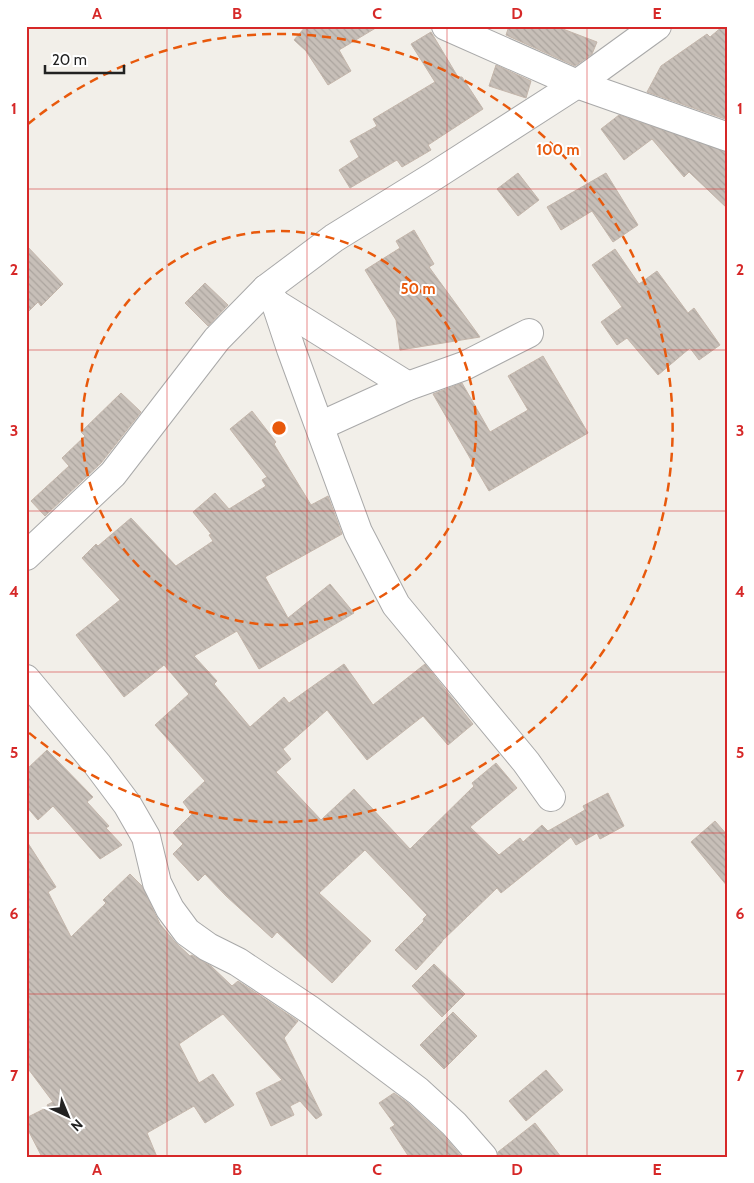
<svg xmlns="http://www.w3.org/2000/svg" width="754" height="1183" viewBox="0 0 754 1183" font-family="Cabin,sans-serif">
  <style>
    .building { fill: url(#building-back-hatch); stroke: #c4b6ab }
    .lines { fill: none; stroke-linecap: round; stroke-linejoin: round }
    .minor-casing { stroke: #a9a9a9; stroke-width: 30 }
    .minor { stroke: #fff; stroke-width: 28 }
    .grid { fill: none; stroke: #d62828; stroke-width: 1; stroke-opacity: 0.55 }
    .ring { fill: none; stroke: #e8590c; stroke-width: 2.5; stroke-dasharray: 9 6 }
    .centre { fill: #e8590c; stroke: #fff; stroke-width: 2.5 }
    .ring-label { font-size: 15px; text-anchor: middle; font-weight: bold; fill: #e8590c; stroke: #fff; stroke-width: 4; stroke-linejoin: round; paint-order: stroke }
    .neatline { fill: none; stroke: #d62828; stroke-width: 2 }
    .grid-label { font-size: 16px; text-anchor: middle; font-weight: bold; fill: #d62828 }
  </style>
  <defs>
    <pattern id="building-back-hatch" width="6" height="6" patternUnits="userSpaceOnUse" patternTransform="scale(1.25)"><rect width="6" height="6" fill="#c7bfb8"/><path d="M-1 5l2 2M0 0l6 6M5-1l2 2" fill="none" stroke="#aba49e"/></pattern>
  </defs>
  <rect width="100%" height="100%" fill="#f2efe9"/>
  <g class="building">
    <polygon points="306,26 379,26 339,50 351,71 328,85 306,51 294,40"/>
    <polygon points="509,26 555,26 597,42 592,54 575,66 506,35"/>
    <polygon points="723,26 728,26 728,120 647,92 661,66 707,34 710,37"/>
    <polygon points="431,32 458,77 462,77 483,109 428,145 431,150 402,167 397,160 350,188 339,170 359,157 350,141 377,126 373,119 435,82 411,44"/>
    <polygon points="496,65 531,81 526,98 489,86"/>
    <polygon points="619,115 728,152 728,209 689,172 684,177 652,139 624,160 601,129"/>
    <polygon points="518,173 539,200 518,216 497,189"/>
    <polygon points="606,173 638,225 613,242 592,211 561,230 547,207"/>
    <polygon points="414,230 434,264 429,267 480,337 400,350 396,320 365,270 400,248 396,241"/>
    <polygon points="26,245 63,284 41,306 38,302 26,314"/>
    <polygon points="615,249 639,284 657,271 688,313 694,308 720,345 699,360 690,348 658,375 627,338 617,345 601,322 622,307 592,265"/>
    <polygon points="205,283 228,305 208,326 185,303"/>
    <polygon points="543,356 588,433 489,491 433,394 462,383 490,432 528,410 508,376"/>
    <polygon points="121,393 141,412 101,463 45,516 31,501 69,466 62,458 85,436 81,432"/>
    <polygon points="252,411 276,442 274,444 311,505 328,496 342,534 265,577 288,618 330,584 354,613 259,669 237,631 194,656 217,681 214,684 250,727 284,697 289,703 344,664 373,705 425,664 473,724 448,745 423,716 367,760 327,710 283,749 291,759 276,772 321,820 354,789 410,849 474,786 472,783 496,763 517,788 470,827 499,855 520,838 523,842 542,825 548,831 585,810 583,806 608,793 624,826 600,839 597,833 576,845 571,837 501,893 497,888 442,941 442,942 416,970 395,950 424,921 423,919 427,915 365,850 319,893 371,941 332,983 277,932 272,938 226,896 205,874 198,881 173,854 183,844 173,833 192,814 183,802 205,781 155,725 189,694 164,665 124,697 76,635 120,600 82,558 96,544 98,546 131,518 176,566 213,541 209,535 211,534 193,512 215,493 229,509 266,486 262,480 267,477 230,429"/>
    <polygon points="47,750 93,797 87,802 109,826 106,828 122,845 100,859 53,806 38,820 26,806 26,770"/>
    <polygon points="715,821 728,836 728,887 691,842"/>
    <polygon points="26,840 56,887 48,892 71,937 106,903 103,900 130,874 142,886 160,924 175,942 190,956 192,955 211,966 232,986 238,981 298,1021 284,1038 322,1115 316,1119 300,1101 290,1106 294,1115 271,1126 256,1093 282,1080 223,1014 179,1044 199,1083 213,1074 234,1105 205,1123 194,1106 147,1133 157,1157 42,1157 26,1126 26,1118 48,1107 47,1105 53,1102 26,1066"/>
    <polygon points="434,964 465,994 442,1017 412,986"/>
    <polygon points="453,1012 477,1036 444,1069 420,1045"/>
    <polygon points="546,1070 563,1090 526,1121 509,1101"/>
    <polygon points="394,1093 408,1103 443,1135 462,1157 409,1157 390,1128 395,1125 379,1103"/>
    <polygon points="535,1123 561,1157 498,1157 498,1152"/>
  </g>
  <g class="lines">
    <g class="minor-casing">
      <g id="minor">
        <polyline points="446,26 577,84 728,137"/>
        <polyline points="266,289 276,304 291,349 358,532 396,605 526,762 551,797"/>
        <polyline points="276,304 408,386"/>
        <polyline points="320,426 408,386 464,366 529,333"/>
        <polyline points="26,556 113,474 217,339 266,289 334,238 434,176 577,84 657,26"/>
        <polyline points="26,679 97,764 127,804 146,837 157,883 170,909 187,932 208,947 238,962 310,1010 418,1091 454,1124 483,1157"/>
      </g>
    </g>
    <use href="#minor" class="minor"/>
  </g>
  <path class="grid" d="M167,26V1157M307,26V1157M447,26V1157M587,26V1157M26,189H728M26,350H728M26,511H728M26,672H728M26,833H728M26,994H728"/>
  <g class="ring">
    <circle cx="279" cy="428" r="197"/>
    <path d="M28 124A394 394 0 1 1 28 732"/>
  </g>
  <circle cx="279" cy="428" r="8" class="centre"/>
  <g class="ring-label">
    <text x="558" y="155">100 m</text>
    <text x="418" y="294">50 m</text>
  </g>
  <rect width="754" height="1183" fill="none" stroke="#ffffff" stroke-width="55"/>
  <g transform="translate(68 1116) rotate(136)" stroke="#ffffff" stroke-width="4" paint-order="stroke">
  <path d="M0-4L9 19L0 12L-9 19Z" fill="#222222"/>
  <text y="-8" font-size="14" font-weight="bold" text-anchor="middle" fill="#222222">N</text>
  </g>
  <path d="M45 65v8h79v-8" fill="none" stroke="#222222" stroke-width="2.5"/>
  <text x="52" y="65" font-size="15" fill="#222222" stroke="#ffffff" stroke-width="4" paint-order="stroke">20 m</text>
  <rect x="28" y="28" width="698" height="1128" class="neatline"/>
  <g class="grid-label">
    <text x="97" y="19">A</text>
    <text x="237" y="19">B</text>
    <text x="377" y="19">C</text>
    <text x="517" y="19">D</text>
    <text x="657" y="19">E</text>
    <text x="14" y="114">1</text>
    <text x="740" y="114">1</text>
    <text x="14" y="275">2</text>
    <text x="740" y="275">2</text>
    <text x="14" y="436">3</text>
    <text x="740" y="436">3</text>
    <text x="14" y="597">4</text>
    <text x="740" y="597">4</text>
    <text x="14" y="758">5</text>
    <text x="740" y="758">5</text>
    <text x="14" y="919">6</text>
    <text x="740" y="919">6</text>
    <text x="14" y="1081">7</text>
    <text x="740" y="1081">7</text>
    <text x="97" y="1175">A</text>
    <text x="237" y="1175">B</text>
    <text x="377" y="1175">C</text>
    <text x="517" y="1175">D</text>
    <text x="657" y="1175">E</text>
  </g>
</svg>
